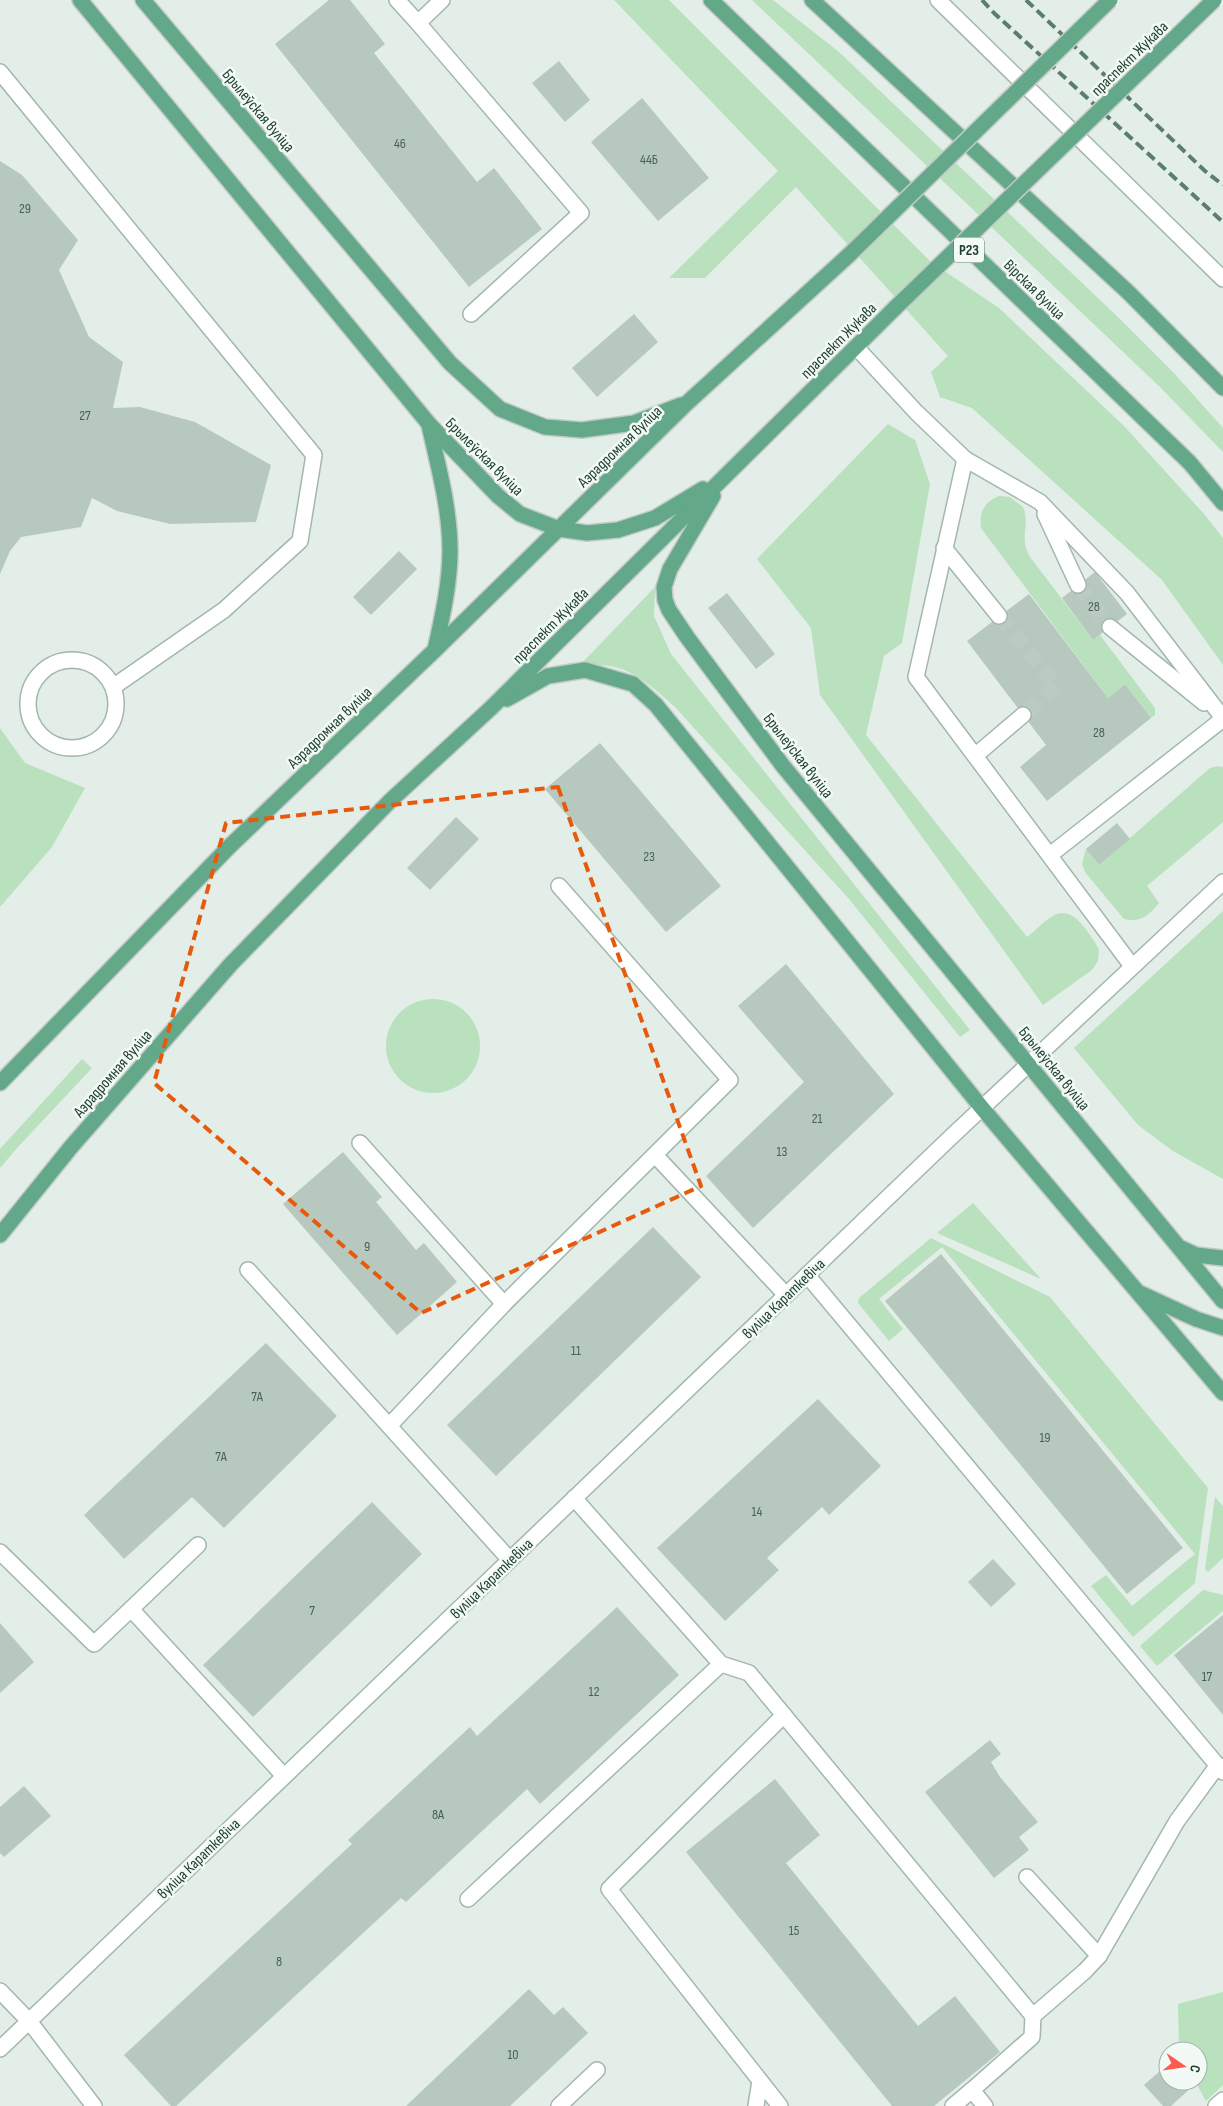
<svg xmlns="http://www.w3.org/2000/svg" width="1223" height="2106" viewBox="0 0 1223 2106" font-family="'Sofia Sans Condensed',sans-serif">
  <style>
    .green { fill: #b9e1bd }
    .building { fill: #b7c9bf }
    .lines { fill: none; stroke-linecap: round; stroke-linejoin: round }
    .minor-tunnel { stroke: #bbcbc3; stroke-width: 15; stroke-dasharray: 15 8; stroke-linecap: butt }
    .minor-casing { stroke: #a4b7ad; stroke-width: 18 }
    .major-casing { stroke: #c1cac6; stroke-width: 18 }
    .minor { stroke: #fff; stroke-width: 15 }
    .major { stroke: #62a889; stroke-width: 15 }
    .rail { stroke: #5b7d6d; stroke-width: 4; stroke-dasharray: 10 5; stroke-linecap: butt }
    .major-bridge-casing { stroke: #c1cac6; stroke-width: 18; stroke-linecap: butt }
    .major-bridge { stroke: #62a889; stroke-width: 15 }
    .marked { fill: none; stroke: #e8590c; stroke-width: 4; stroke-dasharray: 10 6; stroke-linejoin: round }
    .labels { text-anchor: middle; stroke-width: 5; stroke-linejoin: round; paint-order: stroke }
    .number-label { font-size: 14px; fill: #466355 }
    .shield { fill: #f3faf5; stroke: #5f786c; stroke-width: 1 }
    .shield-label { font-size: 15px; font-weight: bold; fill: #204132 }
    .street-label { font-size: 16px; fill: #204132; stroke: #f3faf5 }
  </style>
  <rect width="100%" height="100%" fill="#e2eee7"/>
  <g class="green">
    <polygon points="614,0 669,0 931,262 999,308 1124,426 1205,515 1223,538 1223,665 1162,580 972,408 940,397 931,372 948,356 796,187 705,278 669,278 778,171"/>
    <polygon points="752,0 773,0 839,52 1119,318 1173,372 1223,428 1223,452 1160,387"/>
    <path d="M888,424L915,440L930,484L902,643L884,656L866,735L1027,937C1035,931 1042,923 1051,917C1073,902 1089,934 1099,949L1098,961L1092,970L1043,1005L820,695L811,628L757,559Z"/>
    <path d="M999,496L1010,497L1023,507C1031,527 1018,535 1030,557L1093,640L1100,635L1155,708V715L1151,718L1125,684L1108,698L981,528C979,512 984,502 999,496Z"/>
    <path d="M655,587L654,616L671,654L970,1030L960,1037L849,899L675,707C641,677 628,663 581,664Z"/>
    <polygon points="0,728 25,763 85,788 52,847 0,907"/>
    <path d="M1218,766L1223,767V822L1147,886L1159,903C1149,915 1141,923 1124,919L1085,872L1082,864L1086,849L1099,865L1210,768Z"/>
    <polygon points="1223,911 1223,1179 1173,1151 1138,1125 1074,1048"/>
    <circle cx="433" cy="1046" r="47"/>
    <polygon points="82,1059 92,1068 17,1148 0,1168 0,1149"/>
    <polygon points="973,1203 1041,1279 937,1233"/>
    <polygon points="931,1238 1050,1297 1208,1488 1195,1583 1133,1637 1091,1586 1106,1575 1132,1606 1195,1554 942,1247 879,1299 903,1329 889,1341 858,1303 859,1298"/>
    <polygon points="1215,1497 1223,1506 1223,1558 1208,1572 1205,1569"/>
    <polygon points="1203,1590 1223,1595 1223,1611 1157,1666 1140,1646"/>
    <polygon points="1223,1992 1223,2085 1206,2101 1195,2081 1198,2081 1198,2051 1179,2050 1178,2004"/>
  </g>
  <g class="building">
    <polygon points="329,0 350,0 385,44 374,53 477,182 494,168 542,229 469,287 275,44"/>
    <polygon points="559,61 590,100 565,122 532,83"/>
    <polygon points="642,98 709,178 658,221 591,142"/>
    <polygon points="0,161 22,175 78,240 59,270 89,337 123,362 113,408 140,407 195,422 271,465 256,522 170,524 117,511 92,498 81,527 21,537 10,551 0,574"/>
    <polygon points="634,314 658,342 597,397 572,368"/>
    <polygon points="399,551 417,569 371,615 353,597"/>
    <polygon points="1095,572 1127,614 1093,640 1062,598"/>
    <polygon points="727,593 775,654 756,669 708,608"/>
    <polygon points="1029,594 1108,698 1125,684 1151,718 1047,801 1020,767 1046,745 967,641"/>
    <polygon points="600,743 721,886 666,932 545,789"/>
    <polygon points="456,817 479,839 430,890 407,868"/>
    <polygon points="1117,823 1130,839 1099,865 1086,849"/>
    <polygon points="786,964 894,1094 753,1228 706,1176 804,1082 738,1006"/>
    <polygon points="343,1152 382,1197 376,1202 416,1250 424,1243 457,1282 397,1335 283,1204"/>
    <polygon points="653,1227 701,1277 496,1476 447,1425"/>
    <polygon points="941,1254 1183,1548 1127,1594 885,1301"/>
    <polygon points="266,1343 337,1416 224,1528 192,1497 124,1559 84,1515"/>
    <polygon points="818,1399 881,1466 829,1515 822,1507 767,1558 779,1570 725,1621 657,1548"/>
    <polygon points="372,1502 422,1554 253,1717 203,1665"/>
    <polygon points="993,1559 1016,1584 991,1607 968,1582"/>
    <polygon points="617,1607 679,1675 540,1804 527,1789 406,1902 401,1898 176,2106 171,2106 124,2055 352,1844 348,1840 470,1727 477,1736"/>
    <polygon points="1223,1615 1223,1715 1174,1655"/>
    <polygon points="0,1623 34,1662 0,1693"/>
    <polygon points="990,1740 1001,1754 991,1762 1000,1777 1038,1822 1019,1837 1029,1850 994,1878 925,1792"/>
    <polygon points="775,1779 820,1835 786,1863 918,2026 955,1996 1000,2052 934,2106 892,2106 686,1852"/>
    <polygon points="24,1786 51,1816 4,1857 0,1853 0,1807"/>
    <polygon points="529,1989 554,2015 563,2007 588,2033 510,2106 406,2106"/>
    <polygon points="1168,2064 1168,2081 1189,2081 1193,2086 1171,2106 1163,2106 1144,2085"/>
  </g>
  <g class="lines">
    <g class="minor-tunnel">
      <polyline points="1078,585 1110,627"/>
      <polyline points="999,616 1057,687 1023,715"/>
    </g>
    <g class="minor-casing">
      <g id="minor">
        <polyline points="397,0 418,23"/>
        <polyline points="442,0 418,23 581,213 471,314"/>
        <polyline points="938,0 1223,279"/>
        <polyline points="0,72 314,455 300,541 224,610 113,687"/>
        <polyline points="856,347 916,412 965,459 1040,502 1127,593 1223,718"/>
        <polyline points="965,459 916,677 1132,966"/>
        <polyline points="1045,514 1078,585"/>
        <polyline points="944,548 999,616"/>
        <polyline points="1110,627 1204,703"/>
        <circle cx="72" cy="704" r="44"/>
        <polyline points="976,755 1023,715"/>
        <polyline points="1050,855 1223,719"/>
        <polyline points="360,1143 504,1304"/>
        <polyline points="655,1155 786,1295"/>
        <polyline points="248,1270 389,1426"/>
        <polyline points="807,1275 1223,1772"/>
        <polyline points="574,1498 721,1664 749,1673 1033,2016 1085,1971 1099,1956 1177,1821 1218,1765"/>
        <polyline points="198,1545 131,1609 284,1776"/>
        <polyline points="0,1552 94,1644 131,1609"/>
        <polyline points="510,1560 389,1426 504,1304 730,1080 559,886"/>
        <polyline points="1027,1877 1099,1956"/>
        <polyline points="468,1899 721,1664"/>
        <polyline points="0,1991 29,2021 94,2106"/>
        <polyline points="0,2049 951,1137 1223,882"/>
        <polyline points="559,2106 597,2070"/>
        <polyline points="756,2106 760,2081"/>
        <polyline points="780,2106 609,1889 784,1715"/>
        <polyline points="953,2106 972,2090"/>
        <polyline points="985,2106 972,2090 1032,2037 1033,2016"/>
        <polyline points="1216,2106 1223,2100"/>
      </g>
    </g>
    <g class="major-casing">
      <g id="major">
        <polyline points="80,0 429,424 498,496 520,514 559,529 587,533 618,530 655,518 703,489"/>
        <polyline points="143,0 450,363 500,409 545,427 582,430 634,423 681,405"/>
        <polyline points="711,0 1190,463 1223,503"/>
        <polyline points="812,0 1129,293 1223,388"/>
        <path d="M429,425C438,466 450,508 450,551C450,584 442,618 435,650"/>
        <polyline points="713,496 670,569 664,587 665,600 669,610 687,637 783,766 1223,1301"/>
        <polyline points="507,699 548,676 585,670 633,684 656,705 982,1108 1223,1393"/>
        <polyline points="0,1083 230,846 435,650 687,403 849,255"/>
        <polyline points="0,1235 71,1147 231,964 390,801 491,708 895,308"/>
        <polyline points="1181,1248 1196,1255 1223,1258"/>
        <polyline points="1142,1294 1196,1319 1223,1328"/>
      </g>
    </g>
    <use href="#minor" class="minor"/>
    <use href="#major" class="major"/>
    <g class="rail">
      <polyline points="982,0 994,13 1223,222"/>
      <polyline points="1026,0 1205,171 1223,185"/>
    </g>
    <g class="major-bridge-casing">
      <g id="major-bridge">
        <polyline points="849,255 1110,0"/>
        <polyline points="895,308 1214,0"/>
      </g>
    </g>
    <use href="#major-bridge" class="major-bridge"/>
  </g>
  <path class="marked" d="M558,787L701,1186L421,1313L154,1083L226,823Z"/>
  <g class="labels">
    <g class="number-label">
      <text x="400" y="148">46</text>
      <text x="649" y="164">44Б</text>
      <text x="25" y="213">29</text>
      <text x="85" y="420">27</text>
      <text x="1094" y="611">28</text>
      <text x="1099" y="737">28</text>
      <text x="649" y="861">23</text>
      <text x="817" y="1123">21</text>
      <text x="782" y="1156">13</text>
      <text x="367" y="1251">9</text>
      <text x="576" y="1355">11</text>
      <text x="257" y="1401">7А</text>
      <text x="1045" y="1442">19</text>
      <text x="221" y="1461">7А</text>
      <text x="757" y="1516">14</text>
      <text x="312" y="1615">7</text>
      <text x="1207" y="1681">17</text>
      <text x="594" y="1696">12</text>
      <text x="438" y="1819">8А</text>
      <text x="794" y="1935">15</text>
      <text x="279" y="1966">8</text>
      <text x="513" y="2059">10</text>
    </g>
    <rect class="shield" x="954" y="237.5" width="30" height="25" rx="4"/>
    <g class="shield-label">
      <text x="969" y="255">Р23</text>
    </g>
    <g class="street-label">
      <text transform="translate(1129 58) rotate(-44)" y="6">праспект Жукава</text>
      <text transform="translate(259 110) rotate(50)" y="6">Брылеўская вуліца</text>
      <text transform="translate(1035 289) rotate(44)" y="6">Вірская вуліца</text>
      <text transform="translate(838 340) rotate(-45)" y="6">праспект Жукава</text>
      <text transform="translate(619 446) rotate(-44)" y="6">Аэрадромная вуліца</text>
      <text transform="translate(485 456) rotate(45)" y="6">Брылеўская вуліца</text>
      <text transform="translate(550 625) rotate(-45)" y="6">праспект Жукава</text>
      <text transform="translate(329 727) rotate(-44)" y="6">Аэрадромная вуліца</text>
      <text transform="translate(799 755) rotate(52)" y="6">Брылеўская вуліца</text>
      <text transform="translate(1055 1068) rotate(51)" y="6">Брылеўская вуліца</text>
      <text transform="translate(112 1073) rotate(-49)" y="6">Аэрадромная вуліца</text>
      <text transform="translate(783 1298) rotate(-44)" y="6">вуліца Караткевіча</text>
      <text transform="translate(491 1578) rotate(-44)" y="6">вуліца Караткевіча</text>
      <text transform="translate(198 1858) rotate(-44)" y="6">вуліца Караткевіча</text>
    </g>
  </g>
  <g transform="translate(1183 2066) rotate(103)"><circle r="24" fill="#f3faf5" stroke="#9fb0a7"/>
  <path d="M0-4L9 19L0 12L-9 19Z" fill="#ff5a4f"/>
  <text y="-8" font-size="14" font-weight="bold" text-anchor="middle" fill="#204132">С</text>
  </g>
</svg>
